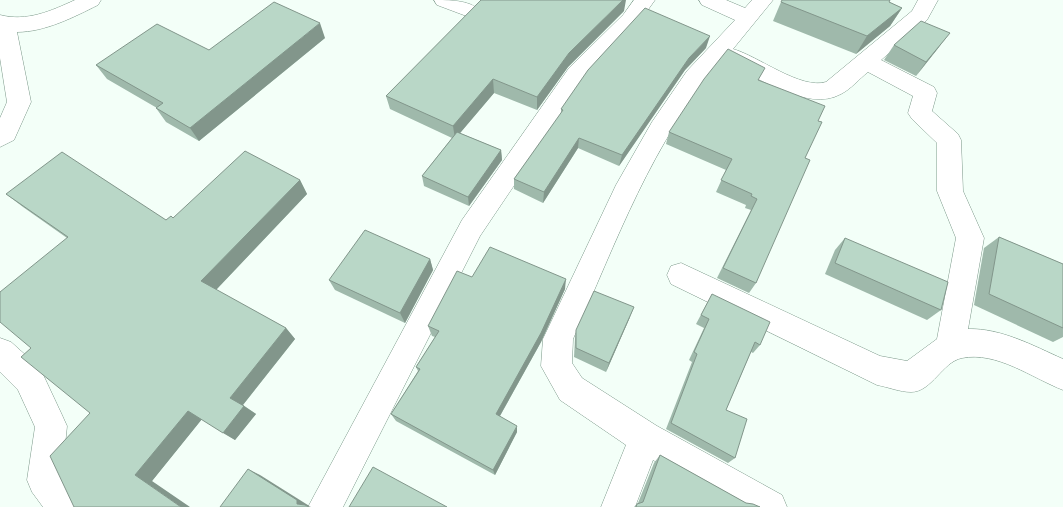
<svg xmlns="http://www.w3.org/2000/svg" width="1063" height="507" viewBox="0 0 1063 507" font-family="'Source Sans 3',sans-serif">
  <style>
    .lines { fill: none; stroke-linecap: round; stroke-linejoin: round }
    .street-casing { stroke: #7b9889; stroke-width: 1 }
    .street { fill: #fff; fill-rule: evenodd }
    .wall { fill: #9fb9ab }
    .shaded-wall { fill: #82968b }
    .building { fill: #b9d7c7; stroke: #82968b }
  </style>
  <rect width="100%" height="100%" fill="#f3fff8"/>
  <g class="lines">
    <g class="street-casing">
      <g id="street">
        <path d="M75,0H101L98,5C74,17 45,32 17,32L31,102L14,140L0,147V118L7,102L0,58V15C27,22 51,11 75,0Z"/>
        <path d="M434,0C448,0 470,0 479,10L476,15L469,17L437,5Z"/>
        <polygon points="634,0 655,0 637,25 585,80 480,236 343,507 308,507 462,220 569,68 623,15"/>
        <path d="M699,0H726L745,8L752,0H773L733,49C758,56 801,90 826,82L912,11L918,0H938L927,20L881,60L934,87L937,93L932,111L958,134L961,140L963,191L984,238L968,329C1001,328 1034,346 1063,359V390C1032,378 997,351 962,358C942,362 932,392 911,392C900,392 888,387 877,385L671,284L667,275L671,266L681,263L880,356L907,361L937,339L956,238L937,191V143L912,119L908,113L913,96L868,72C859,79 851,89 841,94C808,113 753,75 723,60C652,140 616,243 573,339L572,363L582,378L657,426L782,495L787,507H736L653,460L635,507H601L626,445L560,400L541,366L543,339L616,185L652,122L687,71L735,20L702,5Z"/>
        <polygon points="0,338 11,342 40,368 62,415 67,426 62,475 77,495 82,507 43,507 32,492 27,480 35,427 18,390 0,372"/>
      </g>
    </g>
    <use href="#street" class="street"/>
  </g>
  <g class="wall">
    <polygon points="781,2 889,2 902,8 890,26 856,54 773,21"/>
    <polygon points="624,11 568,67 537,110 494,93 460,133 501,150 502,160 469,206 424,186 422,176 452,138 390,109 386,96"/>
    <polygon points="325,38 199,141 166,122 156,108 157,108 107,79 96,65 209,50"/>
    <polygon points="894,45 939,47 916,76 884,60"/>
    <polygon points="706,48 685,70 619,166 578,148 543,203 514,189 514,179 561,114 561,109"/>
    <polygon points="760,81 818,121 805,158 756,283 749,293 717,278 751,210 745,208 746,205 716,192 726,170 666,144 669,132"/>
    <polygon points="300,180 307,194 216,290 286,328 295,339 243,405 256,414 235,440 202,419 152,481 74,507 90,413 67,238 23,207 6,194 166,220"/>
    <polygon points="999,237 1063,264 1063,337 1053,342 974,305 984,248"/>
    <polygon points="845,238 941,310 927,320 825,274 835,250"/>
    <polygon points="430,259 433,270 405,323 335,290 329,280"/>
    <polygon points="565,289 541,342 500,416 517,432 495,475 396,421 391,414 418,371 416,367 435,337 432,336 428,326"/>
    <polygon points="712,294 760,345 753,353 751,352 726,410 735,458 728,463 666,429 692,362 689,360 704,328 696,324"/>
    <polygon points="630,317 606,372 574,357 575,339 576,330"/>
    <polygon points="660,455 746,503 760,507 634,507 638,503 654,463"/>
  </g>
  <g class="shaded-wall">
    <polygon points="623,0 626,0 624,11 568,67 537,110 537,97 569,53"/>
    <polygon points="902,8 890,26 856,54 867,36"/>
    <polygon points="320,23 325,38 199,141 190,128"/>
    <polygon points="950,33 939,47 916,76 926,62"/>
    <polygon points="710,36 706,48 685,70 619,166 622,155 689,58"/>
    <polygon points="493,79 494,93 455,139 453,126"/>
    <polygon points="579,138 578,148 543,203 544,192"/>
    <polygon points="501,150 502,160 469,206 468,197"/>
    <polygon points="300,180 307,194 213,293 201,281"/>
    <polygon points="430,259 433,270 405,323 400,313"/>
    <polygon points="566,279 565,289 541,342 497,421 496,414"/>
    <polygon points="634,307 630,317 606,372 609,363"/>
    <polygon points="286,328 295,339 242,406 230,398"/>
    <polygon points="244,406 256,414 235,440 223,433"/>
    <polygon points="188,411 202,419 152,481 190,507 181,507 135,475"/>
    <polygon points="517,426 517,432 495,475 493,470"/>
    <polygon points="248,469 260,475 311,507 297,504"/>
  </g>
  <g class="building">
    <polygon points="481,0 623,0 569,53 537,97 493,79 453,126 386,96"/>
    <polygon points="782,0 890,0 889,2 902,8 867,36 781,2"/>
    <polygon points="274,2 320,23 190,128 156,108 163,103 96,65 157,24 209,50"/>
    <polygon points="645,8 710,36 689,58 622,155 579,138 544,192 514,179 563,110 561,109 588,70"/>
    <polygon points="921,21 950,33 926,62 894,45"/>
    <polygon points="728,49 765,68 758,80 825,106 818,121 822,122 805,158 810,160 756,283 723,268 757,199 751,196 752,194 721,180 732,159 669,132 704,79"/>
    <polygon points="457,132 501,150 468,197 422,176"/>
    <polygon points="245,151 300,180 201,281 286,328 230,398 244,406 223,433 188,411 135,475 181,507 74,507 50,456 90,413 21,357 31,348 0,322 0,292 68,237 6,194 62,152 166,220 171,216 173,218"/>
    <polygon points="365,230 430,259 400,313 329,280"/>
    <polygon points="999,237 1063,264 1063,328 989,294"/>
    <polygon points="845,238 948,282 941,310 835,263"/>
    <polygon points="490,247 566,279 541,333 496,414 517,426 493,470 391,414 420,369 416,367 439,331 428,326 457,271 472,277"/>
    <polygon points="594,291 634,307 609,363 576,348 576,330"/>
    <polygon points="712,294 770,322 760,345 755,342 726,410 747,419 735,458 671,423 697,354 694,352 709,319 701,315"/>
    <polygon points="660,455 746,503 753,504 760,507 636,507 637,504 643,502"/>
    <polygon points="373,467 447,507 349,507"/>
    <polygon points="248,469 297,500 297,504 305,505 309,507 220,507"/>
  </g>
</svg>
